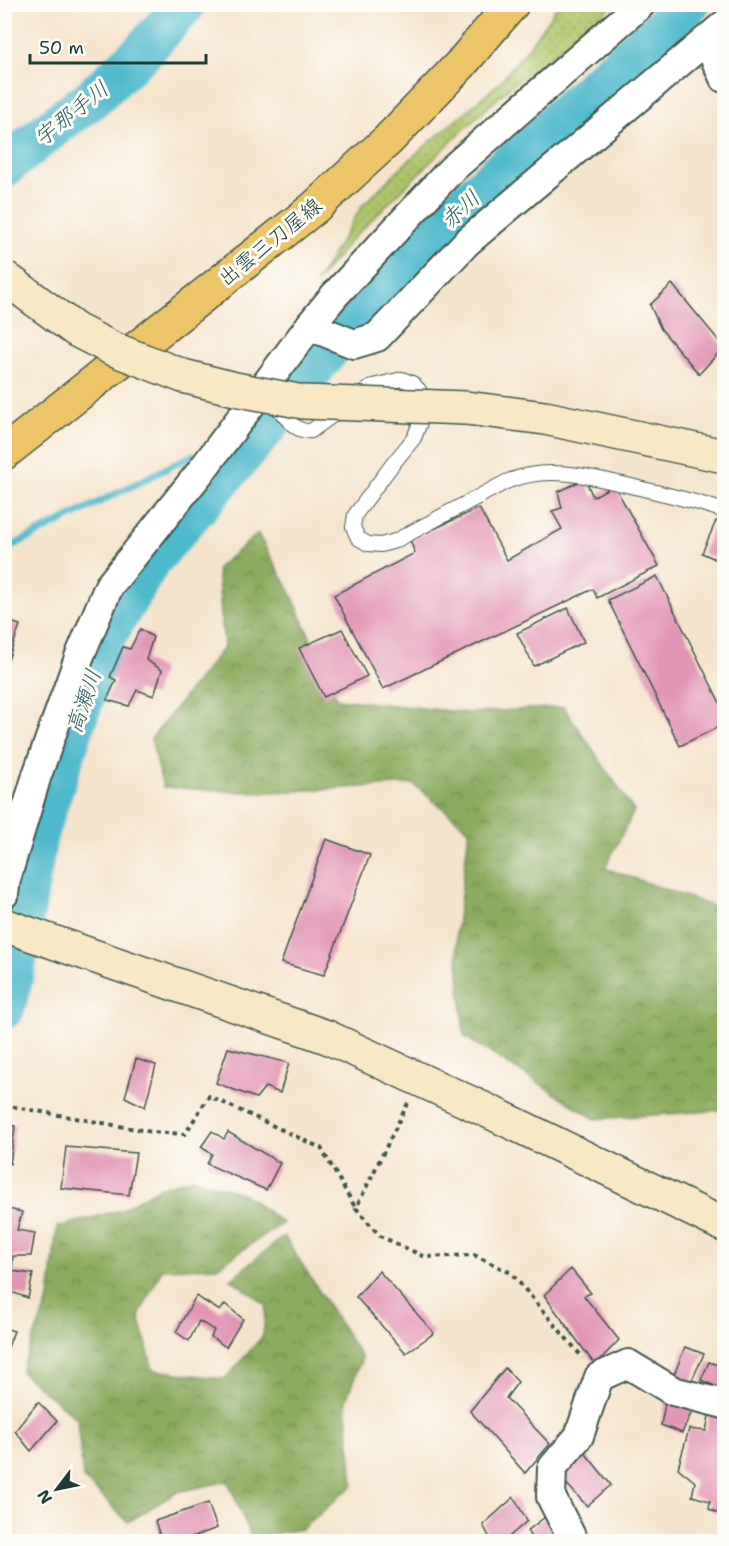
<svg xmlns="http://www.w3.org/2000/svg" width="729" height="1546" viewBox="0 0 729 1546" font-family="'Shantell Sans','Klee One',sans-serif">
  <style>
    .grass { fill: url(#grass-dots); stroke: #66804e; stroke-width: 1.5 }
    .forest { fill: url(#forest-crowns); stroke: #547448; stroke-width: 1.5 }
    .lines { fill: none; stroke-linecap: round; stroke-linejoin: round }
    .stream { stroke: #4fb9cc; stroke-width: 7 }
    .river { stroke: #4fb9cc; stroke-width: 42 }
    .building { fill: #e296b6 }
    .lane-casing { stroke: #3f564b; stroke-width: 16 }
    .street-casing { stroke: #3f564b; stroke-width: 32 }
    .secondary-casing { stroke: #3f564b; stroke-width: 36 }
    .primary-casing { stroke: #3f564b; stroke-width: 36 }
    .path { stroke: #3f564b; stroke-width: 4; stroke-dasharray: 4.5 4.5; stroke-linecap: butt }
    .lane { stroke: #fff; stroke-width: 14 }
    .street { stroke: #fff; stroke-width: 28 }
    .secondary { stroke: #f8e8c3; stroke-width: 33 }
    .primary { stroke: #edc569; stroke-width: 33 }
    .secondary-bridge-casing { stroke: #3f564b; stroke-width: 36; stroke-linecap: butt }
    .secondary-bridge { stroke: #f8e8c3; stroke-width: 33 }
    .labels { text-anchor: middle; stroke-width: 6; stroke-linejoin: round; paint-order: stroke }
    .street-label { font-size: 21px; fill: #1f3d34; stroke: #fdfcf7 }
    .water-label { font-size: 22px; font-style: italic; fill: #2d6262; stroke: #fdfcf7 }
  </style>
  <defs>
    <pattern id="grass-dots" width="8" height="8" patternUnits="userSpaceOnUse" patternTransform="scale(1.5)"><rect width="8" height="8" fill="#adc469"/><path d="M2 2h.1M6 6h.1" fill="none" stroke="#8ca057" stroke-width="1.8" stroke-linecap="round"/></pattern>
    <pattern id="forest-crowns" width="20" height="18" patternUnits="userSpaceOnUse" patternTransform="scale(1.5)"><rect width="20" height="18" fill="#8aaa5d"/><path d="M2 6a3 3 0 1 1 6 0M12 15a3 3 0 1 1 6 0" fill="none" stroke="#708c4e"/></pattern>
  </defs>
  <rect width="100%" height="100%" fill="#fdfcf7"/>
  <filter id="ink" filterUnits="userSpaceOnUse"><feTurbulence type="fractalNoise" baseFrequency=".0167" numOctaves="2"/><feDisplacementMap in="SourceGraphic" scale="12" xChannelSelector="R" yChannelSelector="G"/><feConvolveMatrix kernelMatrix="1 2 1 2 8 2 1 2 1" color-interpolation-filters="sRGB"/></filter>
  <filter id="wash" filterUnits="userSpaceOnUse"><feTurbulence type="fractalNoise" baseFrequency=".008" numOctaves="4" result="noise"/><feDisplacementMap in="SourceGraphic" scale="24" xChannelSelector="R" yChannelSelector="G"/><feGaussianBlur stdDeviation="1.35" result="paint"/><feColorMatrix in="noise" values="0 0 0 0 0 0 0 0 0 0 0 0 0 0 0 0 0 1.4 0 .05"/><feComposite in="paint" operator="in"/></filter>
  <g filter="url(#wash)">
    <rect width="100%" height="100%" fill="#f5e4cc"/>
    <polygon class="grass" points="558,5 613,5 543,63 511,86 461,132 350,241 316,283 362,206 402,166 499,83 528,48"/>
    <g class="forest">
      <polygon points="258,534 291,593 337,699 469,713 564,707 634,811 605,868 724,910 724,1110 595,1119 464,1036 456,935 469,830 413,784 258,793 163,787 151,739 224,647 217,568"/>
      <polygon points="194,1178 244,1194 283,1223 217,1267 162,1269 139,1316 153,1370 225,1379 263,1336 266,1305 231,1279 284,1236 362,1358 346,1400 353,1485 302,1529 251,1537 228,1481 177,1492 128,1522 83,1478 77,1419 21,1372 49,1298 57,1227 121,1210 158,1188"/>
    </g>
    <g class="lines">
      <g class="stream">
        <polyline points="232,446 256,439"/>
        <polyline points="4,550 193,455"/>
      </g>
      <g class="river">
        <polyline points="4,167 61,121 91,99 142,52 185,4"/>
        <polyline points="4,1008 15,966 37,834 103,640 150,561 256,439 334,343 442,224 634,52 689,4"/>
      </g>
    </g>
    <g id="blocks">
      <g class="building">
        <polygon points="672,284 724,347 699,374 661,329 650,305"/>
        <polygon points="585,479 593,497 614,485 659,566 597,598 593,589 383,689 334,595 415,553 410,540 479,508 507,560 562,529 552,511 562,508 558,492"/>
        <polygon points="716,521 724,525 724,563 702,553"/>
        <polygon points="657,576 724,711 724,724 680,746 608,600"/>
        <polygon points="568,608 584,642 534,666 517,633"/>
        <polygon points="4,620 20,625 5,669 4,669"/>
        <polygon points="140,629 153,637 146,660 162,670 154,696 137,690 129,706 107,700 116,680 110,677 123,647 130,649"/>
        <polygon points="342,629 367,676 324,697 299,648"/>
        <polygon points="326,839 370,855 324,975 281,963"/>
        <polygon points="228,1048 289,1063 280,1093 265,1087 256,1098 216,1083"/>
        <polygon points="136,1059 156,1065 145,1107 125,1097"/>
        <polygon points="4,1124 15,1126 10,1164 4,1163"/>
        <polygon points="212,1131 224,1139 228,1132 280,1163 266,1190 207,1164 212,1154 201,1147"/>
        <polygon points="66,1147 136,1153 129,1195 61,1188"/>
        <polygon points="4,1208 22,1212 17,1230 35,1233 31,1256 13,1256 12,1271 33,1274 28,1298 8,1291 4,1273"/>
        <polygon points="571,1269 591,1293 584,1296 619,1340 595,1365 544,1295"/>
        <polygon points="379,1271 434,1333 406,1353 356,1297"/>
        <polygon points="196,1296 220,1311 225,1304 243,1319 226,1347 211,1337 214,1330 199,1321 189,1341 176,1332"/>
        <polygon points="4,1328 14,1331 5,1355 4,1355"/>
        <polygon points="685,1347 704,1354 691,1382 674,1375"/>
        <polygon points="709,1362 724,1367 724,1390 701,1380"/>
        <polygon points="505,1368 518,1382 506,1398 550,1444 525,1473 470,1411"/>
        <polygon points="666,1398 694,1407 682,1433 661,1425"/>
        <polygon points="38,1402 57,1421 31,1451 15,1431"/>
        <polygon points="710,1411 724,1417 724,1516 709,1509 710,1501 692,1496 695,1482 678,1468 689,1429 706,1431"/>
        <polygon points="582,1449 611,1485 587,1506 560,1477"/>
        <polygon points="514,1497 527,1521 503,1542 492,1542 483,1525"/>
        <polygon points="208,1503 217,1528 180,1542 162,1542 155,1521"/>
        <polygon points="549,1514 565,1542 555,1542 553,1537 545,1542 534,1542 527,1531"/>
      </g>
    </g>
  </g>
  <g filter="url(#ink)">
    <use href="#blocks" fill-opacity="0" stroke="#3f564b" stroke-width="1.5"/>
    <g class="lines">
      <g class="lane-casing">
        <path id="lane" d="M273,402C283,413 294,433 311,431L373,386L402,379L412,383L419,390L425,410L414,438L392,465L355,515L353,527L358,538L368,544L381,545L395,541L506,482C549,463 596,478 639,488C668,495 696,501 724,511"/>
      </g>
      <g class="street-casing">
        <g id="street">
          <polyline points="707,41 724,78"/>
          <polyline points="311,324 322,331 354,344 377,337 467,242 724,25"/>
          <polyline points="4,894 6,879 37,775 80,655 109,586 202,470 311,324 334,296 451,170 641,4"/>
          <polyline points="574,1542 551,1497 552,1468 579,1436 599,1377 628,1364 673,1391 724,1404"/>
        </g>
      </g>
      <g class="secondary-casing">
        <g id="secondary">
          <polyline points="466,408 545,418 724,456"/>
          <polyline points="4,925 327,1037 488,1111 724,1225"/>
        </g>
      </g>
      <g class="primary-casing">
        <polyline id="primary" points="4,453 314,208 388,140 460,65 512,4"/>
      </g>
      <g class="path">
        <polyline points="408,1103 356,1208 380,1236 425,1257 474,1255 511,1273 583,1358"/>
        <polyline points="4,1105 152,1132 185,1134 209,1096 321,1148 355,1207"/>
      </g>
      <use href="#lane" class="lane"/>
      <use href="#street" class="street"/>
      <use href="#secondary" class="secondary"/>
      <use href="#primary" class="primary"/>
      <g class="secondary-bridge-casing">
        <polyline id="secondary-bridge" points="4,277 76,330 111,348 183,376 235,389 303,402 466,408"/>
      </g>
      <use href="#secondary-bridge" class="secondary-bridge"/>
    </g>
  </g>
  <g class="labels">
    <g class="street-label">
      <text transform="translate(270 242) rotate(-39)" y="7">出雲三刀屋線</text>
    </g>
    <g class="water-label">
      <text transform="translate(71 113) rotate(-39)" y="8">宇那手川</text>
      <text transform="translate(460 209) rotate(-43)" y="8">赤川</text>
      <text transform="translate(83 701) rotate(-71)" y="8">高瀬川</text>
    </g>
  </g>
  <rect width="729" height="1546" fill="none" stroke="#fdfcf7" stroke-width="24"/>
  <g transform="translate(57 1489) rotate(238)" stroke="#fdfcf7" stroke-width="4.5" paint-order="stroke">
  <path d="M0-4.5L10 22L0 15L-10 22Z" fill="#1f3d34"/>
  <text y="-9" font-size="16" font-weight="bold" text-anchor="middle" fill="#1f3d34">N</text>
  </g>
  <path d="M30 54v9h176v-9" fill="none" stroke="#1f3d34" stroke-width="3"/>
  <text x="39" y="54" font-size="18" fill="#1f3d34" stroke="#fdfcf7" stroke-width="4.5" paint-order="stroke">50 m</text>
</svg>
